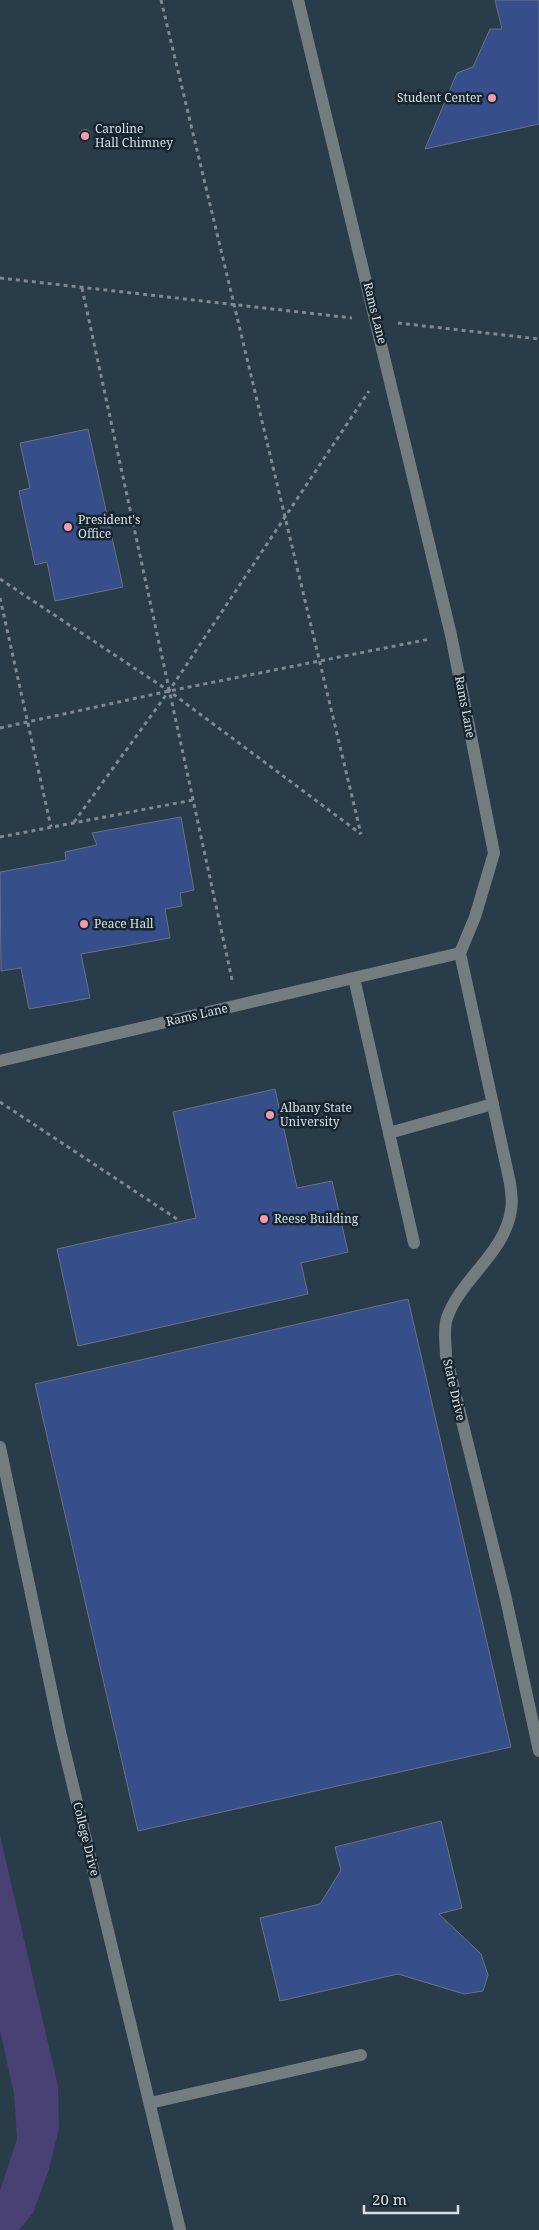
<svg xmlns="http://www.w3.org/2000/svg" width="539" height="2230" viewBox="0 0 539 2230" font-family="'Noto Serif',serif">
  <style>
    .built { fill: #283c4a }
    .green { fill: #494073 }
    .building { fill: #364f8a; stroke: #6a7181 }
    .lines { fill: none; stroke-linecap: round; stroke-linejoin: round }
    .path { stroke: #7e8991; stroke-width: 3; stroke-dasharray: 4 4; stroke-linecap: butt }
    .minor { stroke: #737c7f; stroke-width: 12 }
    .poi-dot { fill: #f29aae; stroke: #17252e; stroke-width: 2 }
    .labels { text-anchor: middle; stroke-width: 5; stroke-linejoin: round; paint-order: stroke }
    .poi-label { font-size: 12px; fill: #d8e0e7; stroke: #17252e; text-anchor: start }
    .street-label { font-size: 12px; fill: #d8e0e7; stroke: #17252e }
  </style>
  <rect width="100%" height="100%" fill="#212f39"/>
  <rect class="built" x="0" y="0" width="539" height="2230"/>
  <polygon class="green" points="0,1835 58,2086 59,2129 49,2169 33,2213 19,2230 0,2230 0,2191 17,2139 14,2094 0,2031"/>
  <g class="building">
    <polygon points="495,0 539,0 539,124 425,149 457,73 473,67 490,29 502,29"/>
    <circle cx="85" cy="135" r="5.5"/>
    <polygon points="88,429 123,587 55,601 47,562 35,565 19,491 30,488 20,443"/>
    <polygon points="181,817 194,890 180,893 182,906 165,909 170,938 81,954 90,998 29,1009 21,968 1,971 0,872 66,860 65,852 97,845 92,833"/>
    <polygon points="275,1089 297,1188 332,1181 348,1252 301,1263 308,1294 78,1346 57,1249 196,1218 173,1112"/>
    <polygon points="408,1299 511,1747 138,1831 35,1384"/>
    <polygon points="441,1821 462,1908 439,1914 481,1954 488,1975 483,1991 464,1994 398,1974 280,2001 260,1918 320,1904 341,1870 335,1847"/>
  </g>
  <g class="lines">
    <g class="path">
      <polyline points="161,0 361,834"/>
      <polyline points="0,278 352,318"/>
      <polyline points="82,288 233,984"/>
      <polyline points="398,323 539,339"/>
      <polyline points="0,579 169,691 361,834"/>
      <polyline points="0,598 51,827"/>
      <polyline points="0,728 169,691 430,639"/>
      <polyline points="74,822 169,691 369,391"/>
      <polyline points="0,837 193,800"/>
      <polyline points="0,1102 180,1221"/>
    </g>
    <g class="minor">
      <polyline points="298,0 451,635 494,853 475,917 460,953"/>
      <path d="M460,953L510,1183C511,1191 513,1201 511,1210C505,1253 461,1278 447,1318C443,1329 446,1345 446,1356L506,1599L539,1751"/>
      <polyline points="354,978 389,1133 493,1104"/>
      <polyline points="0,1061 460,953"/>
      <polyline points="389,1133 414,1243"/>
      <polyline points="0,1447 61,1736 180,2230"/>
      <polyline points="150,2103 361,2055"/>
    </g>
  </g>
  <g class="poi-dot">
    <circle cx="492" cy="98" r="5"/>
    <circle cx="85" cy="136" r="5"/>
    <circle cx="68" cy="527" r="5"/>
    <circle cx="84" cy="924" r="5"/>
    <circle cx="270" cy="1115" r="5"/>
    <circle cx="264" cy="1219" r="5"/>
  </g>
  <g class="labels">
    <g class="poi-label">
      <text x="482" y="102" text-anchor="end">Student Center</text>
      <text x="95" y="133">Caroline<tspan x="95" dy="14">Hall Chimney</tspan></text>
      <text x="78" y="524">President's<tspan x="78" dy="14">Office</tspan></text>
      <text x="94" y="928">Peace Hall</text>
      <text x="280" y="1112">Albany State<tspan x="280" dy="14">University</tspan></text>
      <text x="274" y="1223">Reese Building</text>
    </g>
    <g class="street-label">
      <text transform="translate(375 313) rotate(76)" y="4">Rams Lane</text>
      <text transform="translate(465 707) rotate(79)" y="4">Rams Lane</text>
      <text transform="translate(197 1015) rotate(-13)" y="4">Rams Lane</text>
      <text transform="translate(454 1390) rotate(77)" y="4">State Drive</text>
      <text transform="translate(86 1839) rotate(76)" y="4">College Drive</text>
    </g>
  </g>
  <path d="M364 2205v8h94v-8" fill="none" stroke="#d8e0e7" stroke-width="2.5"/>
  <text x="372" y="2205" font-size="15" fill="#d8e0e7" stroke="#17252e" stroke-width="4" paint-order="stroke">20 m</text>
</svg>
